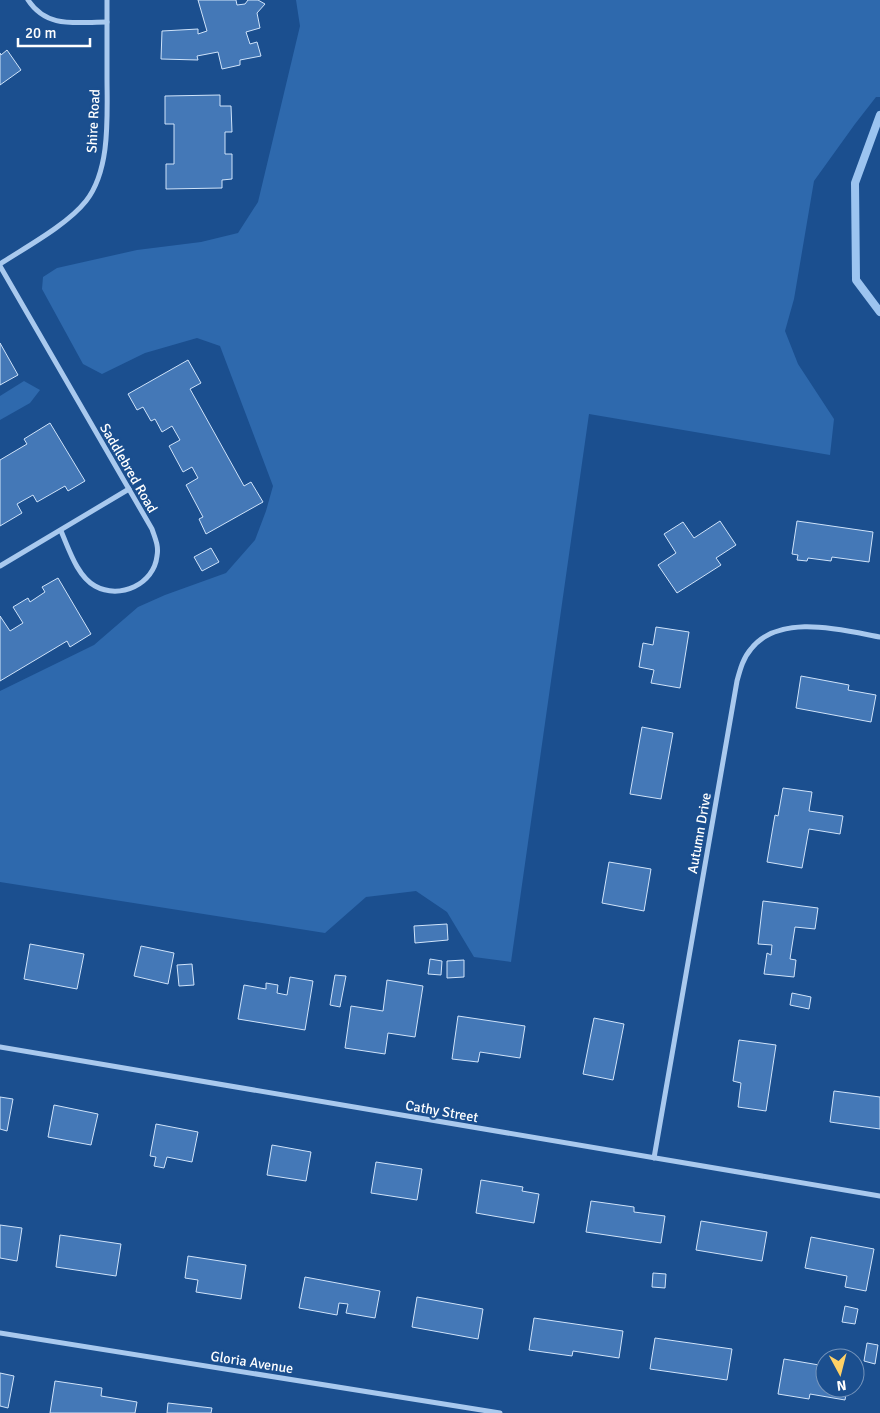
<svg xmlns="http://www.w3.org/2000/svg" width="880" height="1413" viewBox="0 0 880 1413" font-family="Signika,sans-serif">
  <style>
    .green { fill: #2e69ad }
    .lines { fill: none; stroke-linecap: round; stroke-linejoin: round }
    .stream { stroke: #9cc4f0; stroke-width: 8 }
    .building { fill: #4478b7; stroke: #cfe3fa }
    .minor { stroke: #a9c9ee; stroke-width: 5 }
    .labels { text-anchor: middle; stroke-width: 4.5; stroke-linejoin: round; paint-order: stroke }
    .street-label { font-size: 14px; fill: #fff; stroke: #1b4f8f }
  </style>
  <rect width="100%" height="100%" fill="#1b4f8f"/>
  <g class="green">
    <polygon points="296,0 880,0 880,97 876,97 855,124 814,181 794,299 785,331 798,364 834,419 830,455 589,414 511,962 474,957 447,912 416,891 366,897 325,933 0,882 0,691 94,645 138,607 165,595 226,573 255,540 266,511 273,486 220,346 197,338 145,353 102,374 83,364 42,289 43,277 57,268 137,250 201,242 238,233 258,202 300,26"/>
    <polygon points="24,381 40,390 30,403 0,420 0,396"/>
  </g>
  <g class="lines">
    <polyline class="stream" points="880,115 855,183 856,280 880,312"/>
  </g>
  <g class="building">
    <polygon points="198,0 236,0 237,5 245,4 248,0 258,0 265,4 257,13 260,28 246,32 250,44 257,42 261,56 240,60 240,65 222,69 218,52 197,56 198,60 161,59 162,31 198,29 198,34 207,31"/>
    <polygon points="7,50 21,70 0,85 0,53 1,55"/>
    <polygon points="220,95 220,106 231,106 232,132 225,132 225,154 232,154 232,179 222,180 222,188 166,189 166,164 174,164 174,124 165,124 165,96"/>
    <polygon points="0,343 18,375 0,385"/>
    <polygon points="188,360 201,383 190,389 244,486 251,482 263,502 206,534 199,519 203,517 186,485 198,478 192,467 183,472 169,446 180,440 172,426 162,432 155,419 151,421 143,407 137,410 128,394"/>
    <polygon points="50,423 85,481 68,491 65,486 37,502 33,495 17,504 22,513 0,526 0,460 27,444 24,439"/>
    <polygon points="720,521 736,545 716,558 721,565 677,593 658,565 676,553 664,534 683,522 694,538"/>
    <polygon points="797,521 873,532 869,562 832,557 831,561 808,558 807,561 797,560 798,555 792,554"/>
    <polygon points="211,548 219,562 202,571 194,557"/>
    <polygon points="58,578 91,634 70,647 67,641 0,681 0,616 10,631 23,623 13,607 28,598 30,602 45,592 42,587"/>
    <polygon points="656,627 689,632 680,688 651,683 654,670 639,667 643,643 653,645"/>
    <polygon points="801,676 849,685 848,690 876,695 871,722 796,708"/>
    <polygon points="642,727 673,733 661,799 630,794"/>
    <polygon points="783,788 812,792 809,811 843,816 840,834 809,829 802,868 767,862 775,815 778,816"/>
    <polygon points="609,862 651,869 644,911 602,903"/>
    <polygon points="763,901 818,908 815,929 795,927 790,959 796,960 794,977 764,974 767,953 771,955 772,945 758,944"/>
    <polygon points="447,924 448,940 415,943 414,926"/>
    <polygon points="30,944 84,954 77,989 24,979"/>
    <polygon points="141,946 174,953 168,984 134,976"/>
    <polygon points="430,959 442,961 441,975 428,974"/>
    <polygon points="464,960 464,977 447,978 447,961"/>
    <polygon points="192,964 194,985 179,986 177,965"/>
    <polygon points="335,975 346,976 340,1007 330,1005"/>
    <polygon points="290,977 313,981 305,1030 238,1019 244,985 266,989 266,983 278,985 277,993 287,995"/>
    <polygon points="387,980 423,986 415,1037 388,1033 385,1054 345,1048 351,1006 383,1011"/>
    <polygon points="792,993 811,997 809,1009 790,1005"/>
    <polygon points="458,1016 525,1026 520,1058 480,1052 478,1062 452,1059"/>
    <polygon points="594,1018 624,1024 613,1080 583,1074"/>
    <polygon points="739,1040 776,1045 766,1111 738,1107 741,1083 733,1081"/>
    <polygon points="834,1091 880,1097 880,1129 830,1122"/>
    <polygon points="0,1097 13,1099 7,1131 0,1129"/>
    <polygon points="54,1105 98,1114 91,1145 48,1137"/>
    <polygon points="156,1124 198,1132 192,1162 167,1157 164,1168 154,1166 156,1157 150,1156"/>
    <polygon points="272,1145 311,1152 306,1181 267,1175"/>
    <polygon points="376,1162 422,1169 417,1200 371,1193"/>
    <polygon points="481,1180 523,1187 522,1191 539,1194 534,1223 476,1213"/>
    <polygon points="591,1201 634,1207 634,1212 665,1216 661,1243 586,1232"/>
    <polygon points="701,1221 767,1232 762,1261 696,1250"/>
    <polygon points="0,1225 22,1228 17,1261 0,1258"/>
    <polygon points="60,1235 121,1244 116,1276 56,1267"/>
    <polygon points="811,1237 874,1249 866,1291 845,1287 847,1276 805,1268"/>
    <polygon points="188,1256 246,1265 241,1299 196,1292 198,1280 185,1278"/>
    <polygon points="653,1273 666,1274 665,1288 652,1287"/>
    <polygon points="305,1277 380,1291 375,1318 346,1313 348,1304 339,1303 337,1315 299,1308"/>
    <polygon points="417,1297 483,1309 478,1339 412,1327"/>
    <polygon points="845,1306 858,1309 855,1324 842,1322"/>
    <polygon points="534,1318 623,1331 619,1358 573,1351 572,1356 529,1350"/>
    <polygon points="655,1338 732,1349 727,1380 650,1369"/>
    <polygon points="867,1343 878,1345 875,1364 864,1361"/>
    <polygon points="784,1359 825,1366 825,1388 847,1388 845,1400 810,1394 809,1399 778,1394"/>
    <polygon points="0,1373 14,1376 8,1408 0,1406"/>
    <polygon points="55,1381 102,1388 101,1396 137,1402 135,1413 50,1413"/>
    <polygon points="168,1403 212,1408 211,1413 167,1413"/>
  </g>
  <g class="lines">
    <g class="minor">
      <path d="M28,0C47,29 76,22 107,22"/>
      <path d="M0,264C26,247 67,225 86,201C111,169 107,115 107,76C107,51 107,25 107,0"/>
      <path d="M0,266L152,529C155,538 159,546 157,556C154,584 120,600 95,586C77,576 69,549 61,531"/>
      <polyline points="0,566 129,489"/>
      <polyline points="0,1047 880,1196"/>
      <path d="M654,1158L737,681C740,670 743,658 751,649C779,613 842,630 880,637"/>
      <polyline points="0,1333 500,1413"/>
    </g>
  </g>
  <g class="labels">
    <g class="street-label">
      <text transform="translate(93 121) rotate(-87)" y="5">Shire Road</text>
      <text transform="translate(129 468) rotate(60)" y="5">Saddlebred Road</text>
      <text transform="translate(699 833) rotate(-80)" y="5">Autumn Drive</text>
      <text transform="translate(442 1111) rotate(10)" y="5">Cathy Street</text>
      <text transform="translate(252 1362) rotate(9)" y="5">Gloria Avenue</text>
    </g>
  </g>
  <g transform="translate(840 1373) rotate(173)"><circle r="24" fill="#1b4f8f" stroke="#7695bc"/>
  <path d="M0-4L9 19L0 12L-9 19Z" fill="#ffd166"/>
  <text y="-8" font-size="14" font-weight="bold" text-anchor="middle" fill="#ffffff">N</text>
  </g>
  <path d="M18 38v8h72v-8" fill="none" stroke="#ffffff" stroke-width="2.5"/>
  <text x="25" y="38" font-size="15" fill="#ffffff" stroke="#1b4f8f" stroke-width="4" paint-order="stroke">20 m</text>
</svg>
